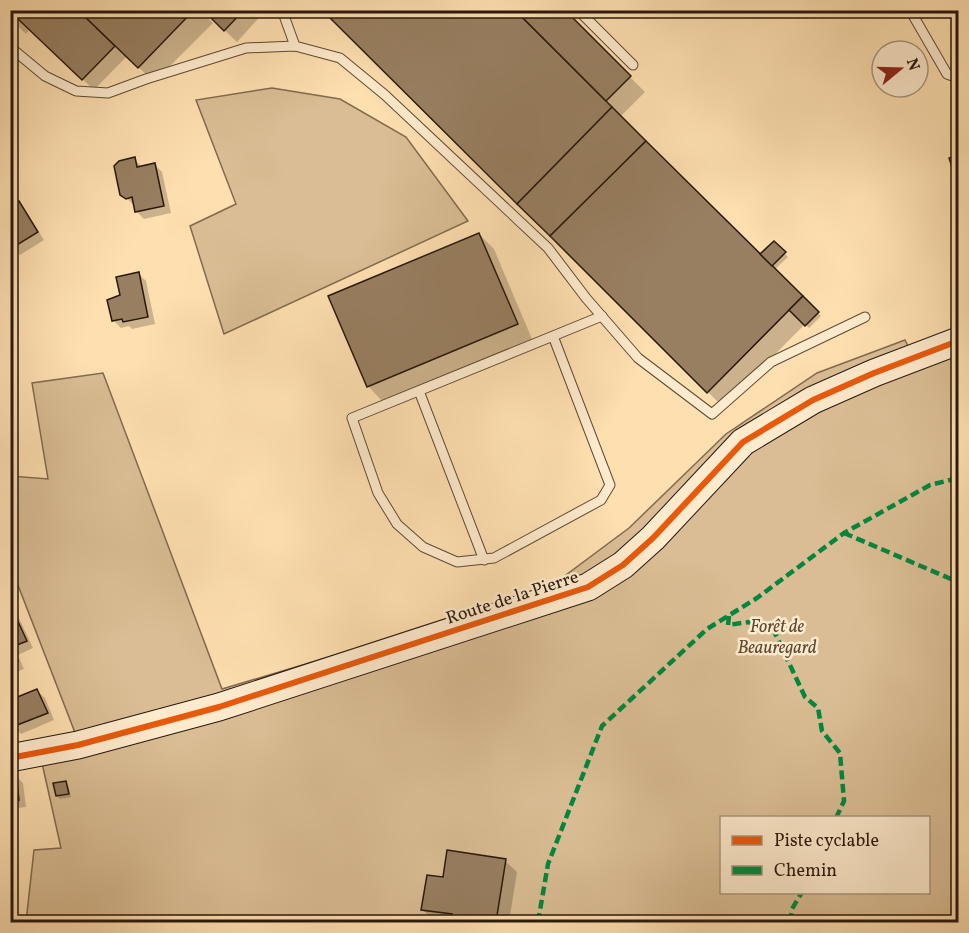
<svg xmlns="http://www.w3.org/2000/svg" width="969" height="933" viewBox="0 0 969 933" font-family="Vollkorn,serif">
  <style>
    .green { fill: #dabd94; stroke: #826a50; stroke-width: 1.5; fill-rule: evenodd }
    .shadow { fill: #0003 }
    .building { fill: #987f61; stroke: #29180c; stroke-width: 1.5 }
    .lines { fill: none; stroke-linecap: round; stroke-linejoin: round }
    .lane-casing { stroke: #5e4a35; stroke-width: 11 }
    .secondary-casing { stroke: #29180c; stroke-width: 29 }
    .lane { stroke: #feeacc; stroke-width: 9 }
    .secondary { stroke: #feeacc; stroke-width: 27 }
    .quiet { stroke: #00873e; stroke-width: 4.5; stroke-dasharray: 9 4.5; stroke-linecap: butt }
    .cycleway-casing { stroke: #feeacc; stroke-width: 10 }
    .cycleway { stroke: #e8590c; stroke-width: 6 }
    .labels { text-anchor: middle; stroke-width: 5; stroke-linejoin: round; paint-order: stroke }
    .street-label { font-size: 18px; fill: #29180c; stroke: #feeacc }
    .park-label { font-size: 18px; font-style: italic; fill: #5e4a35; stroke: #feeacc }
  </style>
  <rect width="100%" height="100%" fill="#fedfb0"/>
  <filter id="stains"><feTurbulence type="fractalNoise" baseFrequency=".00333" numOctaves="4"/><feColorMatrix values="0 0 0 0 .2 0 0 0 0 .09 0 0 0 0 .02 0 0 0 .5 -.17"/></filter>
  <radialGradient id="worn" r=".72"><stop offset=".6" stop-color="#630" stop-opacity="0"/><stop offset="1" stop-color="#630" stop-opacity=".3"/></radialGradient>
  <g class="green">
    <polygon points="272,88 340,99 406,137 468,221 224,334 190,226 236,204 196,100"/>
    <path d="M905,340L918,365L958,350V922H26L34,850L61,848L42,763L84,756L11,567V476L48,479L32,383L103,373L222,689L409,633L551,586L629,528L726,434L817,373ZM722,818H928V892H722Z"/>
  </g>
  <g class="shadow">
    <polygon points="10,10 266,10 237,42 207,13 205,15 213,23 154,82 127,56 94,90 30,29 26,34 10,19"/>
    <polygon points="324,10 563,10 645,92 620,117 761,256 774,243 788,257 774,270 821,316 809,328 805,324 723,407"/>
    <polygon points="134,159 142,167 154,164 162,172 171,213 144,219 136,211 135,206 122,194"/>
    <polygon points="19,203 26,211 44,240 20,255 10,244 10,208"/>
    <polygon points="479,234 494,249 532,339 383,402 368,386"/>
    <polygon points="138,273 146,281 155,324 132,329 129,326 121,328 113,320 122,296"/>
    <polygon points="10,599 33,648 18,655 24,669 10,675"/>
    <polygon points="37,691 45,698 54,720 21,734 14,727 10,719"/>
    <polygon points="10,776 16,776 23,783 26,807 10,809"/>
    <polygon points="65,782 68,786 71,797 60,799 57,796"/>
    <polygon points="505,861 517,872 509,922 434,921 423,910 445,879"/>
  </g>
  <g class="building">
    <polygon points="10,10 26,10 14,24 10,21"/>
    <polygon points="26,10 78,10 115,46 82,80 18,19"/>
    <polygon points="78,10 194,10 138,68"/>
    <polygon points="203,10 244,10 224,31"/>
    <polygon points="322,10 515,10 612,107 517,204"/>
    <polygon points="515,10 565,10 631,76 606,101"/>
    <polygon points="612,107 646,141 550,236 517,204"/>
    <polygon points="646,141 803,296 707,393 550,236"/>
    <polygon points="958,155 958,186 949,158"/>
    <polygon points="135,157 137,167 155,163 164,206 135,212 132,197 126,199 120,195 114,166 119,161"/>
    <polygon points="19,201 38,232 12,248 10,206"/>
    <polygon points="479,233 518,324 367,387 328,296"/>
    <polygon points="774,241 786,252 772,266 760,254"/>
    <polygon points="139,272 148,317 123,322 122,319 112,321 107,300 120,295 116,277"/>
    <polygon points="803,296 819,312 805,326 789,310"/>
    <polygon points="10,604 27,641 12,647 18,661 10,664"/>
    <polygon points="37,689 48,713 12,727 10,723 10,700"/>
    <polygon points="16,774 19,800 10,801 10,775"/>
    <polygon points="66,781 69,794 56,796 53,783"/>
    <polygon points="447,850 506,859 496,922 450,922 452,914 421,910 427,875 443,877"/>
  </g>
  <g class="lines">
    <g class="lane-casing">
      <g id="lane">
        <polyline points="282,10 295,46"/>
        <polyline points="578,10 633,65"/>
        <polyline points="910,10 947,74 958,78"/>
        <polyline points="10,47 45,76 76,91 108,93 146,79 246,48 295,46 340,58 385,95 548,248 586,298 638,358 712,414 771,362 865,317"/>
        <polyline points="553,336 610,485 601,500 494,558 457,562 423,547 397,524 378,493 352,418 602,316"/>
        <polyline points="419,391 484,560"/>
      </g>
    </g>
    <g class="secondary-casing">
      <polyline id="secondary" points="10,758 78,745 219,707 588,587 623,565 653,538 743,442 813,400 874,373 958,341"/>
    </g>
    <use href="#lane" class="lane"/>
    <use href="#secondary" class="secondary"/>
    <g class="quiet">
      <polyline points="844,533 958,582"/>
      <polyline points="729,616 728,625 749,622 774,631 805,697 818,708 822,731 840,753 844,801 836,818"/>
      <polyline points="538,922 548,864 602,726 707,629 757,598 844,533 930,485 958,478"/>
      <polyline points="790,922 792,909 802,892"/>
    </g>
    <g class="cycleway-casing">
      <polyline id="cycleway" points="10,758 78,745 219,707 588,587 623,565 653,538 743,442 813,400 874,373 958,341"/>
    </g>
    <use href="#cycleway" class="cycleway"/>
  </g>
  <g class="labels">
    <g class="street-label">
      <text transform="translate(512 597) rotate(-18)" y="6">Route de la Pierre</text>
    </g>
    <g class="park-label">
      <text x="777" y="632">Forêt de<tspan x="777" dy="21">Beauregard</tspan></text>
    </g>
  </g>
  <rect width="969" height="933" fill="none" stroke="#fedfb0" stroke-width="36"/>
  <rect x="12" y="12" width="945" height="909" fill="none" stroke="#29180c" stroke-width="3"/>
  <rect x="18" y="18" width="933" height="897" fill="none" stroke="#29180c" stroke-width="1.5"/>
  <rect x="720" y="816" width="210" height="78" fill="#feeacc" stroke="#a9967f" stroke-width="1.5"/>
  <rect x="732" y="836" width="30" height="9" fill="#e8590c" stroke="#a9967f" stroke-width="1.5"/>
  <text x="774" y="846" font-size="18" fill="#29180c">Piste cyclable</text>
  <rect x="732" y="866" width="30" height="9" fill="#00873e" stroke="#a9967f" stroke-width="1.5"/>
  <text x="774" y="876" font-size="18" fill="#29180c">Chemin</text>
  <g transform="translate(900 69) rotate(71)"><circle r="28" fill="#feeacc" stroke="#a9967f" stroke-width="1.5"/>
  <path d="M0-4.5L10 22L0 15L-10 22Z" fill="#8f2418"/>
  <text y="-9" font-size="16" font-weight="bold" text-anchor="middle" fill="#29180c">N</text>
  </g>
  <rect width="100%" height="100%" filter="url(#stains)"/>
  <rect width="100%" height="100%" fill="url(#worn)"/>
</svg>
